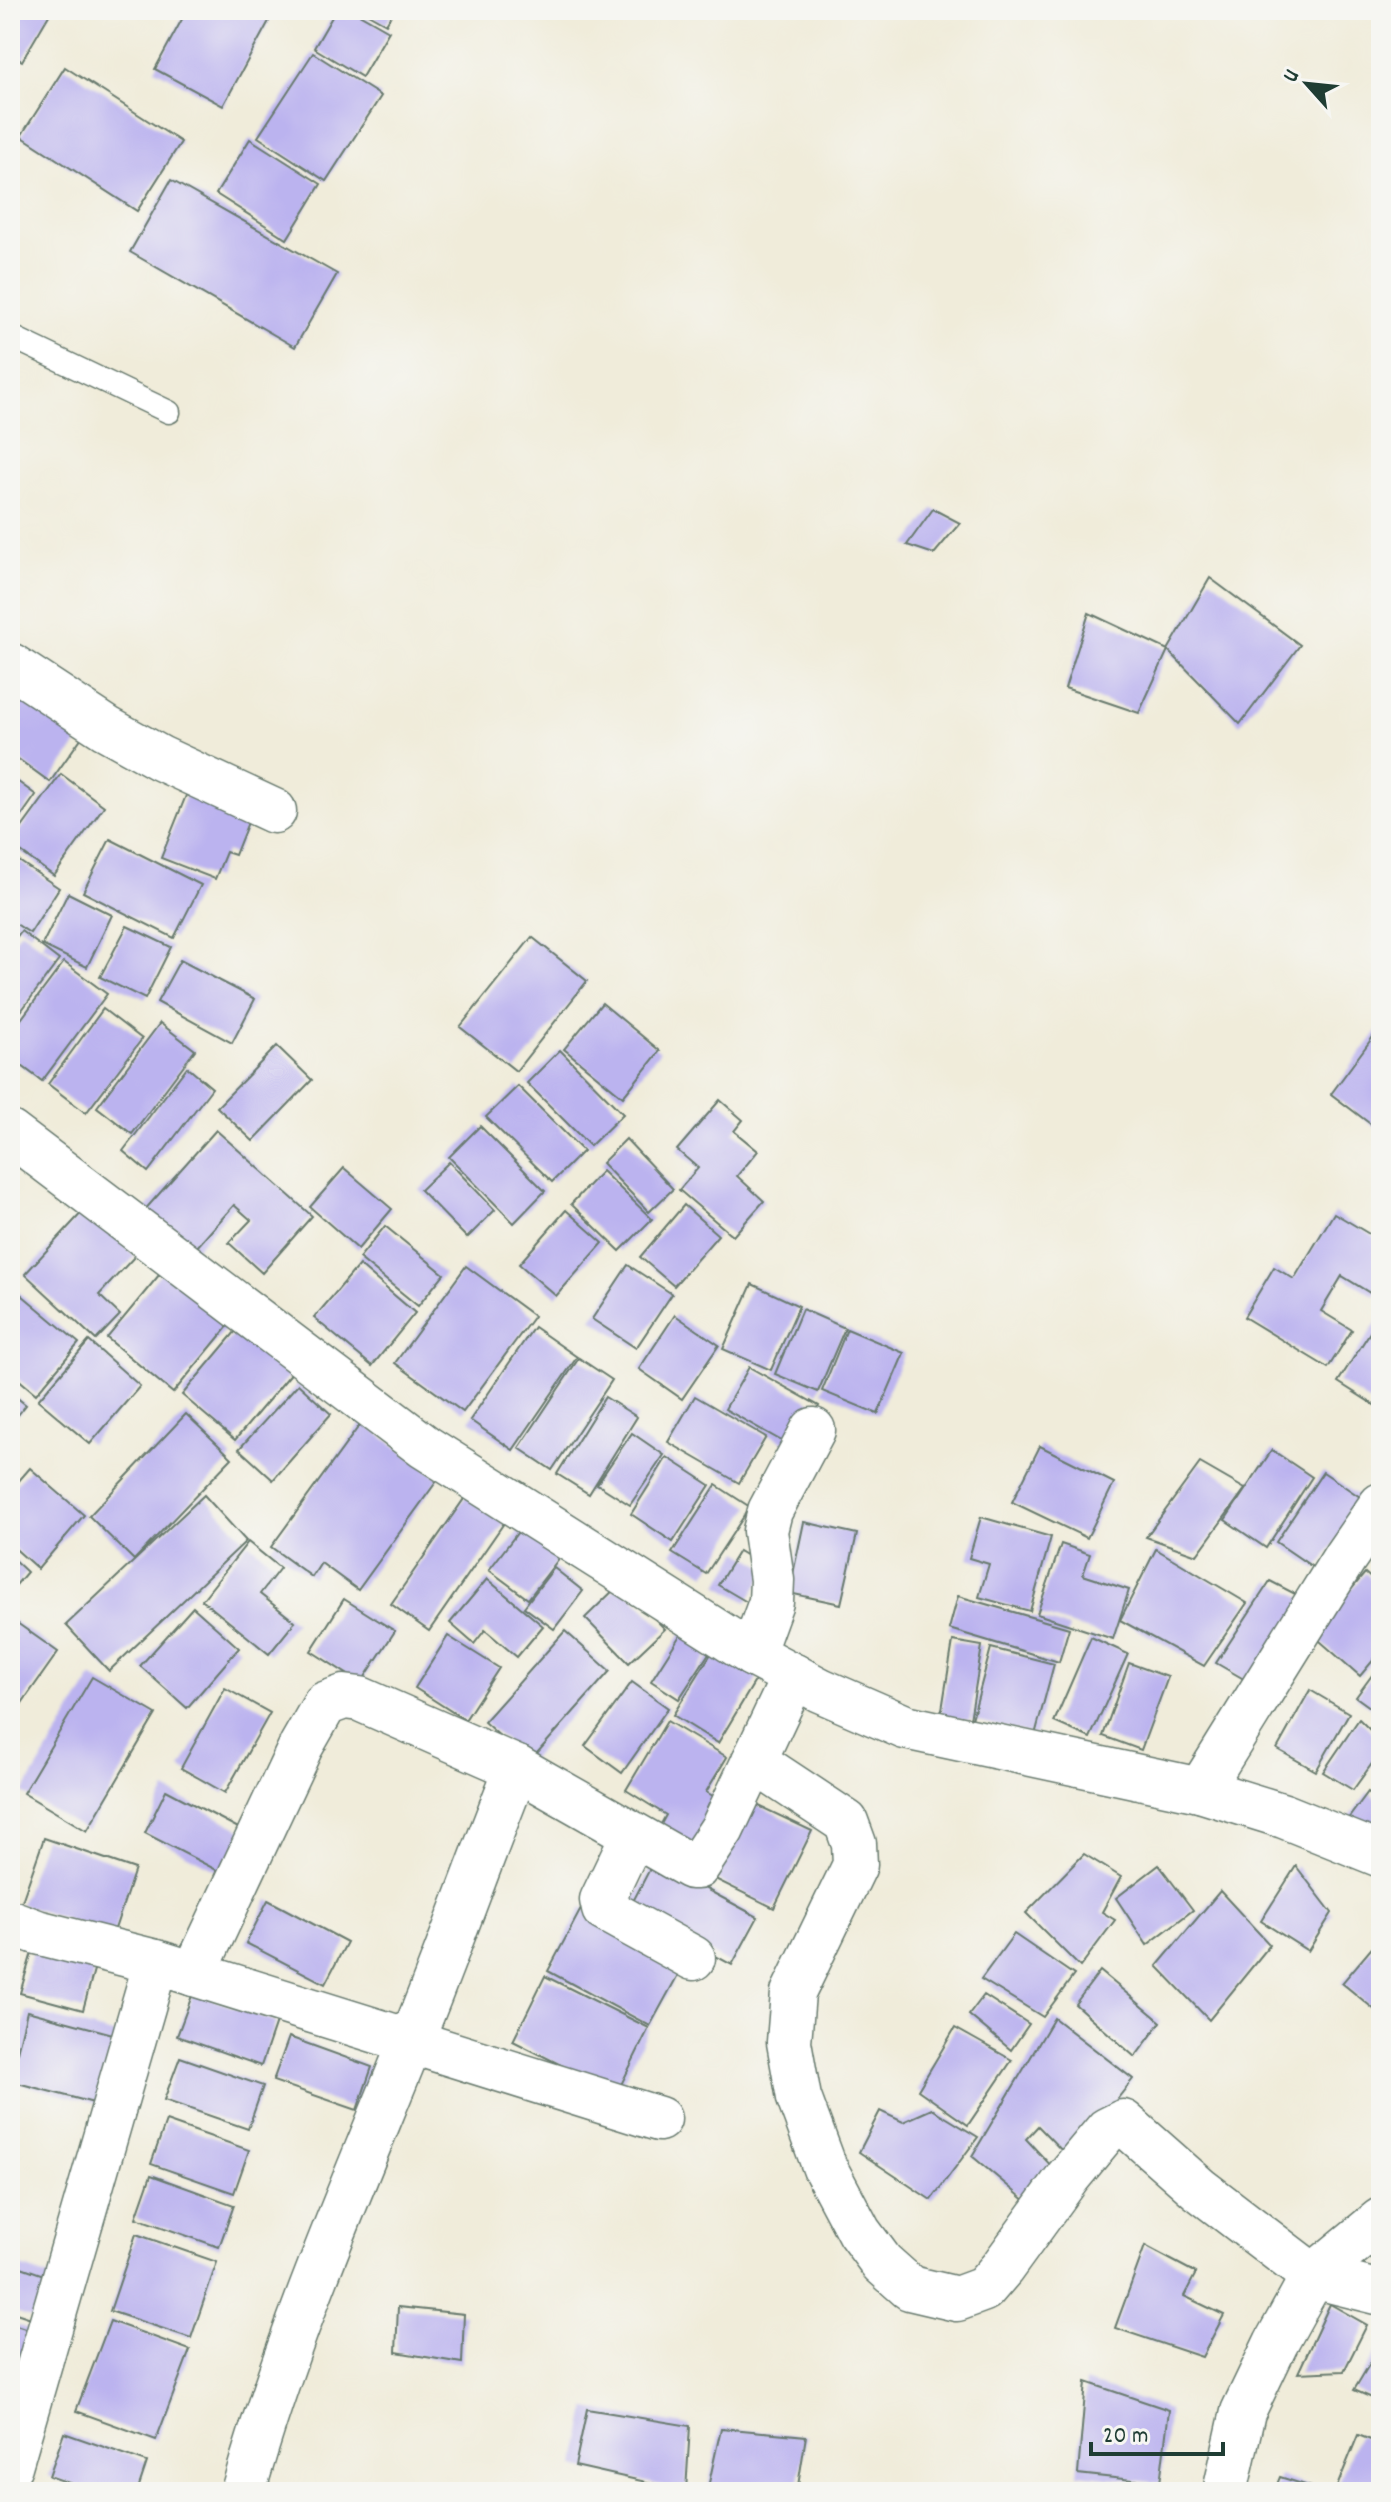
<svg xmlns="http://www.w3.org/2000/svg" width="1391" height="2502" viewBox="0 0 1391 2502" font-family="Dekko,sans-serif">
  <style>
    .building { fill: #bbb3ef }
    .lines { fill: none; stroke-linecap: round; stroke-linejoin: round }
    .service-casing { stroke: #687a6e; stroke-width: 25 }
    .minor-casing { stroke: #687a6e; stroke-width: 47 }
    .service { stroke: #fff; stroke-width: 22 }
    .minor { stroke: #fff; stroke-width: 44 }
  </style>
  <rect width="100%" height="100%" fill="#f6f6f2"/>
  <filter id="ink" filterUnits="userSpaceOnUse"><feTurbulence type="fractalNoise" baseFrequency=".0125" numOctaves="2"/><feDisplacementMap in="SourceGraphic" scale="16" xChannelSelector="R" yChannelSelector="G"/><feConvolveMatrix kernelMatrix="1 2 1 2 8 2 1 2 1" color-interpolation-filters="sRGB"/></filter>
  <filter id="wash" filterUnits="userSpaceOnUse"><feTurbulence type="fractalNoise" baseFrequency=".006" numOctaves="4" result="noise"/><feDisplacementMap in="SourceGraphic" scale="32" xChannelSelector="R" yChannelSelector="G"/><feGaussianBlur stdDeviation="1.8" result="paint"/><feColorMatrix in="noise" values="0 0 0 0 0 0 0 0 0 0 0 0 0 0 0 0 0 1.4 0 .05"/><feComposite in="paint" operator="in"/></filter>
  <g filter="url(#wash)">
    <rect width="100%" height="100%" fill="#f0ecda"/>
    <g id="blocks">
      <g class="building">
        <polygon points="10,10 52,10 22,61 10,54"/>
        <polygon points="187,10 275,10 223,106 155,69"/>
        <polygon points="336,10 352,10 389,31 362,77 314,48"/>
        <polygon points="361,10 394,10 386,24"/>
        <polygon points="313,53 381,96 326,181 258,137"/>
        <polygon points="65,67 181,142 137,211 21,136"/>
        <polygon points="250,139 321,184 287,239 216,194"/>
        <polygon points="171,180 337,274 295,347 130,252"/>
        <polygon points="933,509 960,523 934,554 907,545"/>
        <polygon points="1210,578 1300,645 1240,724 1168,650"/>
        <polygon points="1089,613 1168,650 1139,713 1065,688"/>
        <polygon points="18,687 84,734 50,782 10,753 10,698"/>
        <polygon points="61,774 104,806 54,876 10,844"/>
        <polygon points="10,776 36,795 10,832"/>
        <polygon points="189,788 252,812 235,855 226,852 215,879 161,858"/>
        <polygon points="110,839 201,885 174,938 83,892"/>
        <polygon points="10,855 59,888 30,933 10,920"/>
        <polygon points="68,893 112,915 87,967 42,945"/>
        <polygon points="127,926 171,947 145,999 100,977"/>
        <polygon points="21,931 59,960 10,1026 10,946"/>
        <polygon points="532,937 587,981 516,1071 460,1027"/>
        <polygon points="180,960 255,999 232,1043 157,1002"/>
        <polygon points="64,962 107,994 42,1081 10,1057 10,1034"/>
        <polygon points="602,1003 660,1051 623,1097 564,1049"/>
        <polygon points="103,1009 142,1039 86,1113 48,1084"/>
        <polygon points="160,1023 195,1050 132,1134 97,1107"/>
        <polygon points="1381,1026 1381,1132 1331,1094"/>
        <polygon points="277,1046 312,1080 253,1141 217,1107"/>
        <polygon points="560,1050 623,1114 590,1146 527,1083"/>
        <polygon points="187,1067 212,1088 148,1172 123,1151"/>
        <polygon points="518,1086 583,1151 552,1182 486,1117"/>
        <polygon points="720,1100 743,1120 734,1131 758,1151 737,1176 764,1201 733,1236 679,1190 698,1168 677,1150"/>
        <polygon points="480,1126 545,1191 514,1223 449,1157"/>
        <polygon points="216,1130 312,1216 262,1273 229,1243 251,1220 234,1205 189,1256 142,1213"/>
        <polygon points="626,1139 673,1189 649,1212 602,1163"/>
        <polygon points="449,1162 495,1210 467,1238 420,1190"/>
        <polygon points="344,1168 392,1209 358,1249 310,1207"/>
        <polygon points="602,1171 652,1219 620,1251 571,1204"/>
        <polygon points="684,1205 718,1235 674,1286 640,1257"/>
        <polygon points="85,1209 135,1256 99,1295 120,1315 96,1340 25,1274"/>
        <polygon points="566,1210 603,1243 556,1296 519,1264"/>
        <polygon points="1334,1213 1381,1241 1381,1286 1375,1296 1342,1276 1321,1311 1352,1330 1328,1368 1244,1317 1274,1267 1294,1279"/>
        <polygon points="385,1226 444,1274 418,1306 359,1258"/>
        <polygon points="359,1265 415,1313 372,1366 314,1318"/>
        <polygon points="628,1265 672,1294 636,1348 592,1319"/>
        <polygon points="466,1266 534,1316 463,1412 395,1363"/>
        <polygon points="164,1269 229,1325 173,1393 107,1338"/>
        <polygon points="752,1284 799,1306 771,1370 723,1349"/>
        <polygon points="10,1285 79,1343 36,1394 10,1372"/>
        <polygon points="802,1309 845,1328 818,1392 775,1374"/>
        <polygon points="675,1315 719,1345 682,1399 639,1369"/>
        <polygon points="1378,1320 1381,1322 1381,1398 1376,1406 1338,1382"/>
        <polygon points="241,1325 294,1370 235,1440 182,1395"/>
        <polygon points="534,1327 577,1357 513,1450 470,1420"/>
        <polygon points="847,1329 904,1353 878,1414 822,1391"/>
        <polygon points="89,1341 140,1386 90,1444 38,1400"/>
        <polygon points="579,1358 612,1380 552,1470 519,1448"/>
        <polygon points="749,1367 819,1406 796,1449 725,1409"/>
        <polygon points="298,1384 331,1414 273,1480 239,1449"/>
        <polygon points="10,1392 26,1405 10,1425"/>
        <polygon points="695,1396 766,1437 739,1483 668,1442"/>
        <polygon points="605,1397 637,1417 589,1494 557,1474"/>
        <polygon points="186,1414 232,1458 134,1560 89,1516"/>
        <polygon points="362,1422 439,1478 358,1590 321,1563 312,1577 271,1547"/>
        <polygon points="632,1433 664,1455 630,1505 597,1484"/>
        <polygon points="1040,1446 1114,1483 1087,1538 1012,1502"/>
        <polygon points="1272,1450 1312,1477 1266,1548 1225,1520"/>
        <polygon points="667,1457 710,1485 673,1542 631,1514"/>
        <polygon points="1200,1463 1245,1489 1197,1555 1146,1537"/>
        <polygon points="30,1468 84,1515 38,1569 10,1544 10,1491"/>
        <polygon points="1323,1472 1363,1499 1317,1570 1276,1542"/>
        <polygon points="716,1485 750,1507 706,1574 672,1553"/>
        <polygon points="204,1495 246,1541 109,1671 66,1625"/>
        <polygon points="466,1496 504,1523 429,1631 391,1604"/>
        <polygon points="981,1517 1051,1537 1030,1611 979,1597 989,1564 969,1558"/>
        <polygon points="804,1522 857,1534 841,1604 789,1593"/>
        <polygon points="521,1528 560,1557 528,1599 489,1570"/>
        <polygon points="248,1542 280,1568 260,1594 295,1622 269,1654 202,1600"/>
        <polygon points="1061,1544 1090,1554 1083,1575 1129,1590 1113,1639 1037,1614"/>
        <polygon points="1156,1549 1247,1603 1204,1666 1120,1620"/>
        <polygon points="739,1551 768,1569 747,1602 718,1585"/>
        <polygon points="10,1556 27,1572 10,1592"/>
        <polygon points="554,1568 583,1591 554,1629 524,1607"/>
        <polygon points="1365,1573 1381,1587 1381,1651 1360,1676 1313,1635"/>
        <polygon points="487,1579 543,1626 517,1657 485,1630 474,1644 450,1623"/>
        <polygon points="1270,1581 1309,1601 1249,1682 1216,1663"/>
        <polygon points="620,1584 665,1629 629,1663 585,1618"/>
        <polygon points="958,1596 1069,1628 1059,1662 949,1629"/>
        <polygon points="344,1599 395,1631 361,1683 311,1651"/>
        <polygon points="193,1607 239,1648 187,1708 140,1666"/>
        <polygon points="10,1618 58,1652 10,1720"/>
        <polygon points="684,1629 713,1647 679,1699 651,1681"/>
        <polygon points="565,1631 610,1671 529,1762 484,1722"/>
        <polygon points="448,1636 499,1668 465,1720 415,1688"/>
        <polygon points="1091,1637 1128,1654 1090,1738 1054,1722"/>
        <polygon points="953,1641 982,1646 970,1720 941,1716"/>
        <polygon points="991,1648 1054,1664 1035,1735 972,1719"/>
        <polygon points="714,1649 758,1676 718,1743 673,1715"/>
        <polygon points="1129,1663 1168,1677 1141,1750 1103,1736"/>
        <polygon points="1381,1663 1381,1715 1356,1697"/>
        <polygon points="92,1677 156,1714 87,1831 23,1793"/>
        <polygon points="632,1682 668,1708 622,1773 585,1746"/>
        <polygon points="225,1688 270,1713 225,1793 181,1768"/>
        <polygon points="1310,1690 1349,1713 1316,1771 1277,1749"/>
        <polygon points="1359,1719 1381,1741 1381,1751 1353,1790 1323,1772"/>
        <polygon points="667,1721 727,1757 706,1792 729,1805 695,1862 654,1837 666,1815 626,1790"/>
        <polygon points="166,1790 246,1832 224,1874 145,1833"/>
        <polygon points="1368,1792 1381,1802 1381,1845 1342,1827"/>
        <polygon points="742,1798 812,1831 774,1908 705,1874"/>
        <polygon points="44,1838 135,1869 113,1935 21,1904"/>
        <polygon points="1084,1854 1121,1877 1102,1912 1115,1920 1080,1967 1026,1913"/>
        <polygon points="654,1861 758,1917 732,1965 629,1909"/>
        <polygon points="1159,1865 1193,1910 1147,1945 1116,1898"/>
        <polygon points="1296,1866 1332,1913 1308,1951 1261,1921"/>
        <polygon points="1220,1891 1270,1945 1209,2020 1157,1966"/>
        <polygon points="268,1900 347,1942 325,1984 246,1943"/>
        <polygon points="582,1907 685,1962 650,2026 548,1971"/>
        <polygon points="1014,1934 1074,1975 1043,2017 981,1979"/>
        <polygon points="1381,1937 1381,2015 1342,1983"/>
        <polygon points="33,1949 95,1966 83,2010 20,1993"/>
        <polygon points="1100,1971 1161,2022 1135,2057 1075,2004"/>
        <polygon points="545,1976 649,2028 617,2093 513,2041"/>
        <polygon points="193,1993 276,2022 261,2066 177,2036"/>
        <polygon points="984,1995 1029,2024 1011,2050 969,2015"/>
        <polygon points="27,2011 124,2037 105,2106 10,2081"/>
        <polygon points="1054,2018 1133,2079 1070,2159 1038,2126 1026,2139 1056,2171 1033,2207 972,2156"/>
        <polygon points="955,2028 1012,2060 968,2125 918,2090"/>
        <polygon points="289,2037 372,2067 357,2110 273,2081"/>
        <polygon points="180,2057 263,2086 248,2129 164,2100"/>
        <polygon points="932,2109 978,2137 931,2200 859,2152 880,2111 903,2122"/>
        <polygon points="166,2121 249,2150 234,2193 151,2164"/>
        <polygon points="151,2175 234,2205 219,2247 136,2218"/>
        <polygon points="136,2234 217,2262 191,2338 110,2311"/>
        <polygon points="1145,2246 1196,2273 1184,2296 1224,2315 1202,2357 1115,2328"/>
        <polygon points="10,2263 58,2280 43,2322 10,2311"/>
        <polygon points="1330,2304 1367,2325 1344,2371 1298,2373"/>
        <polygon points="398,2307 464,2314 462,2363 396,2352"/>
        <polygon points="110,2321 190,2350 156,2440 76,2411"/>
        <polygon points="10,2323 34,2331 20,2374 10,2371"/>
        <polygon points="1381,2345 1381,2402 1354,2390"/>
        <polygon points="1086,2382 1169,2410 1160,2483 1078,2474"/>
        <polygon points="587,2409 690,2426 686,2491 575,2466"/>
        <polygon points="721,2428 806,2436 797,2492 707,2492"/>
        <polygon points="64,2433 147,2462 137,2492 95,2492 49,2476"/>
        <polygon points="1358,2435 1381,2444 1381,2492 1343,2492 1336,2489"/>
        <polygon points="1280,2477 1318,2489 1318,2492 1274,2492"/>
      </g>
    </g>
  </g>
  <g filter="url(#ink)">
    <use href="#blocks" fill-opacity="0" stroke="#687a6e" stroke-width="2"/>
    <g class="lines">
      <g class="service-casing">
        <polyline id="service" points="10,336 169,412"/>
      </g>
      <g class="minor-casing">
        <g id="minor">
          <polyline points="10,665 106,728 160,758 274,811"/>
          <polyline points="10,1133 425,1447 752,1654 820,1690 905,1727 1200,1790 1284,1816 1381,1855"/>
          <polyline points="752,1654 771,1602 772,1580 765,1531 770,1511 813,1430"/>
          <polyline points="754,1761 846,1822 854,1844 855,1865 793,1993 789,2042 799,2098 825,2168 859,2232 882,2263 910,2288 957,2299 984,2289 1002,2268 1068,2177 1107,2130 1123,2122 1199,2189 1313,2276 1381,2293"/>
          <polyline points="1200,1790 1345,1557 1381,1505"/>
          <polyline points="633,1835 602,1900 604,1909 693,1958"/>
          <polyline points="10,1922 37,1932 156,1962 659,2119"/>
          <polyline points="194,1974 301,1746 325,1704 344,1697 360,1699 517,1768"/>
          <polyline points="10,2466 156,1962"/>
          <path d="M243,2492C286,2339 350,2192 410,2044C448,1953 480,1859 517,1768L691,1867H697L722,1829L794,1676"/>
          <polyline points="1225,2492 1243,2412 1276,2343 1313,2276 1381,2220"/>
        </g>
      </g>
      <use href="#service" class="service"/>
      <use href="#minor" class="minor"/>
    </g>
  </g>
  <rect width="1391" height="2502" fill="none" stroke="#f6f6f2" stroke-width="40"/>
  <g transform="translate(1307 84) rotate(297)" stroke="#f6f6f2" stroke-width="6" paint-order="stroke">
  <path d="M0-6L14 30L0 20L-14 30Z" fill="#1f3d34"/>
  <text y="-12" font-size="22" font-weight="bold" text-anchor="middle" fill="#1f3d34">U</text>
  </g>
  <path d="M1091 2442v12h132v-12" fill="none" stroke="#1f3d34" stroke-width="4"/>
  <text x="1103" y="2442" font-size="24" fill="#1f3d34" stroke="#f6f6f2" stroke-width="6" paint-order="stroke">20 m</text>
</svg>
